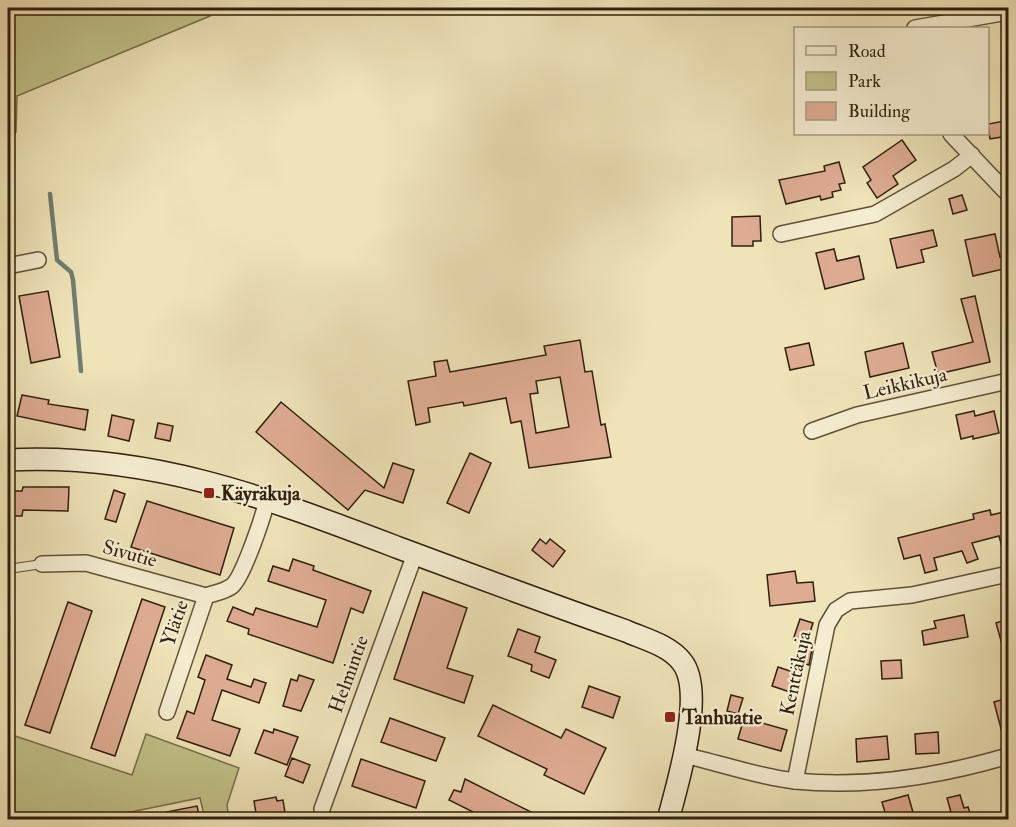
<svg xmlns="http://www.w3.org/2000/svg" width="1016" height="827" viewBox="0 0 1016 827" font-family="'IM FELL Double Pica',serif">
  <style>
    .green { fill: #c1c189; stroke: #78704c; stroke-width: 1.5 }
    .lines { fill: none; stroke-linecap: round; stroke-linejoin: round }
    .stream { stroke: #707e70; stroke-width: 4.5 }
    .building { fill: #deac93; stroke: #301f0e; stroke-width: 1.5; fill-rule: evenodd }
    .lane-casing { stroke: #605038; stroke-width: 10 }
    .street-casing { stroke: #605038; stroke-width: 18 }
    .secondary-casing { stroke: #301f0e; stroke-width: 24 }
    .lane { stroke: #f5edd1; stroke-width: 8 }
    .street { stroke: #f5edd1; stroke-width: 15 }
    .secondary { stroke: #f5edd1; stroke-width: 21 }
    .poi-dot { fill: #8f2418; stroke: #f5edd1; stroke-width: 2 }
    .labels { text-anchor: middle; stroke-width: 4.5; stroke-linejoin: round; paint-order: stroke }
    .street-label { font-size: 20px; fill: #301f0e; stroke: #f5edd1 }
    .poi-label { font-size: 20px; font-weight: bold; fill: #301f0e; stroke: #f5edd1; text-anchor: start }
  </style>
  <rect width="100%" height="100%" fill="#efe3b8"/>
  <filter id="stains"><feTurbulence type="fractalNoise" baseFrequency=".00333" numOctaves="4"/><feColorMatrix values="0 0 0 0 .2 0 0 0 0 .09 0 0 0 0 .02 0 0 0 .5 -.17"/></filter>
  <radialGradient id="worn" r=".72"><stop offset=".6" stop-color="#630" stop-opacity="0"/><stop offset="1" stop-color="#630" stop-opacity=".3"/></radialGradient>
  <g class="green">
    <polygon points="8,8 206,8 210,16 17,96 16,132 8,145"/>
    <polygon points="9,734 132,775 146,734 239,768 227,805 229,819 205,819 200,798 96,819 8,819"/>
  </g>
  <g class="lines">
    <polyline class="stream" points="50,194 57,260 71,272 73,280 81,371"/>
  </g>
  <g class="building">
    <polygon points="1004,121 1005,125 1008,125 1008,136 990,139 988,124"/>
    <polygon points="902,140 916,160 893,176 898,184 877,198 867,183 871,180 863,167"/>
    <polygon points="839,162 845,183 839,184 841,190 832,192 833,197 821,200 820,196 786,204 779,180 825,171 824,166"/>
    <polygon points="962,195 967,210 953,214 949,199"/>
    <polygon points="760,216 761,241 753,241 753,246 732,246 732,217"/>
    <polygon points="933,230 937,246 921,250 924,262 897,268 890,239"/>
    <polygon points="995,234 1000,257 1008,255 1008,268 973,276 965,240"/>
    <polygon points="834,249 837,261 859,256 864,279 825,289 816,253"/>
    <polygon points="48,291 60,357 31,363 19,296"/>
    <polygon points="975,296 990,362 938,374 932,352 973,342 961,299"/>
    <path d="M580,340L585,372L592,371L601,425L605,424L611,457L529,468L521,421L511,423L506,398L464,406L463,402L428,408L430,422L416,425L408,381L436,376L434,362L447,360L450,372L546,355L544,346ZM560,377L569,427L536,433L530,394L538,393L536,381Z"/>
    <polygon points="809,343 814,365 790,370 785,348"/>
    <polygon points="903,343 909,368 870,377 865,352"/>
    <polygon points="22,395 49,400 48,404 88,410 85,430 17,416"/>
    <polygon points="281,402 384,488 393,463 414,470 403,503 365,490 348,510 256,432"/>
    <polygon points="974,411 975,416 994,411 999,433 973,439 973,436 961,439 956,415"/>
    <polygon points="112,415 134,420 129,441 108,436"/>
    <polygon points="158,423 173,426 170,441 155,438"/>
    <polygon points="470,453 491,463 469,513 447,503"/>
    <polygon points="23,487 69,487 68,511 23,510 22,516 8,516 8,491 22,491"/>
    <polygon points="114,490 125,494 116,522 105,519"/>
    <polygon points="147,501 234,528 220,575 131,547"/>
    <polygon points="990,510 991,515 1008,511 1008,558 1005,558 999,536 972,543 978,559 967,563 962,551 934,558 937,570 925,573 920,555 904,559 898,538 974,519 973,514"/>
    <polygon points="540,539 546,544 550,539 565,551 553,567 532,550"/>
    <polygon points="293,559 314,566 313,570 371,591 363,613 351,608 333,663 248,634 249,629 227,621 233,607 253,615 256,608 317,627 326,600 268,581 273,566 289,571"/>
    <polygon points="795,571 797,583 813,582 815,601 770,606 767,575"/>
    <polygon points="423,592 467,608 447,668 473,676 464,703 394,679"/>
    <polygon points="142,599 165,607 115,756 91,748"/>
    <polygon points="68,602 92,611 50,733 25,725"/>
    <polygon points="964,615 968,637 924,645 922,631 936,628 934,621"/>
    <polygon points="800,619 813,623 806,645 793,640"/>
    <polygon points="1008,619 1008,655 1005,655 996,623"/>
    <polygon points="518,629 540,637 535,652 556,660 549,678 531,671 532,665 508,656"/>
    <polygon points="801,645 812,649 809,665 796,661"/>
    <polygon points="206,655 232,665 227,679 251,687 254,679 266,683 259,703 222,690 212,720 240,729 230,756 177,738 187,711 194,714 205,680 198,677"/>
    <polygon points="901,660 902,678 882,679 881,661"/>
    <polygon points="778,667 796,673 790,692 772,686"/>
    <polygon points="299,675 314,680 301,711 283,706 291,679 297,681"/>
    <polygon points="589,686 620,697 613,718 582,707"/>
    <polygon points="731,695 743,698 738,714 727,711"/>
    <polygon points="1008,698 1008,740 1004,740 994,702"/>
    <polygon points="493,705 561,738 566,729 606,748 584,794 544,775 547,769 478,736"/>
    <polygon points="390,718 445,738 436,761 381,742"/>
    <polygon points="744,718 787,730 781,751 738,739"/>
    <polygon points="274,729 298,737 287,765 255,753 264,730 273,733"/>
    <polygon points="938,732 939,753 916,754 915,734"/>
    <polygon points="887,736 889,759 857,762 856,739"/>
    <polygon points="292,758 310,765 303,783 285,776"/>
    <polygon points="361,759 425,781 416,808 352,786"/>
    <polygon points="465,779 545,819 487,819 449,800 454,790 461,792"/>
    <polygon points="908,795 915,819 887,819 882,802"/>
    <polygon points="960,795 964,808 968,807 972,819 936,819 935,816 951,812 947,798"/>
    <polygon points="276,797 277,801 283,800 286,819 257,819 254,801"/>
    <polygon points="197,806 200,819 157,819 156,814"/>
  </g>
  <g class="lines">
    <g class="lane-casing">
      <polyline id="lane" points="8,569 42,564"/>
    </g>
    <g class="street-casing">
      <g id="street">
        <polyline points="915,28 1008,12"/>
        <polyline points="951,134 1008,194"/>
        <polyline points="781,234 875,214 954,169 972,155"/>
        <polyline points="8,266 38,260"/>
        <polyline points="812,431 857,415 1008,381"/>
        <polyline points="42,564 86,563 206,596"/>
        <path d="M167,712L206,596C214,593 224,592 232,586C243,577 264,515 267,499"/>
        <path d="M683,755C720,763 758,777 795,781C866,788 940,776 1008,756"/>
        <polyline points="795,781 827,625 836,610 850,601 912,595 1008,574"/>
        <polyline points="322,809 415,554"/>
      </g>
    </g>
    <g class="secondary-casing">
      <path id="secondary" d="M8,460C152,453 267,498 399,548C474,576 550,604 626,631C644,639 669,645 682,662C706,692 677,785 668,820"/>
    </g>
    <use href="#lane" class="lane"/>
    <use href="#street" class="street"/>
    <use href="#secondary" class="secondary"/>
  </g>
  <g class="poi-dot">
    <rect x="203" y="487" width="12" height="12" rx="3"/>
    <rect x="664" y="711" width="12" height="12" rx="3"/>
  </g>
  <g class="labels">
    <g class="street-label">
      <text transform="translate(905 383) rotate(-13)" y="7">Leikkikuja</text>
      <text transform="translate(130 553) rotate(15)" y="7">Sivutie</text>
      <text transform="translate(174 623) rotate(-71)" y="7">Ylätie</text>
      <text transform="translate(795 673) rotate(-78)" y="7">Kenttäkuja</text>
      <text transform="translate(348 674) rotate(-70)" y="7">Helmintie</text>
    </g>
    <g class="poi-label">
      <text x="221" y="500">Käyräkuja</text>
      <text x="682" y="724">Tanhuatie</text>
    </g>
  </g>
  <rect width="1016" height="827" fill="none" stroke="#efe3b8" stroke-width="30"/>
  <rect x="9" y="9" width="998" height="809" fill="none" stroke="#301f0e" stroke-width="3"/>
  <rect x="15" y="15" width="986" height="797" fill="none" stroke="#301f0e" stroke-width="1.5"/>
  <rect x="794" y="27" width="195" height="108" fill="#f5edd1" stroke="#a69b83" stroke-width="1.5"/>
  <rect x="806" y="46" width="30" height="9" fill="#f5edd1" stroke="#a69b83" stroke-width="1.5"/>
  <text x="848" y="57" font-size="18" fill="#301f0e">Road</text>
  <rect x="806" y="72" width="30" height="18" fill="#c1c189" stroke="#a69b83" stroke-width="1.5"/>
  <text x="848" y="87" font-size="18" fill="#301f0e">Park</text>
  <rect x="806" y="102" width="30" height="18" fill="#deac93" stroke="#a69b83" stroke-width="1.5"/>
  <text x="848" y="117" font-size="18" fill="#301f0e">Building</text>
  <rect width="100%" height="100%" filter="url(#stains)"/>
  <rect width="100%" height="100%" fill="url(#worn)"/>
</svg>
